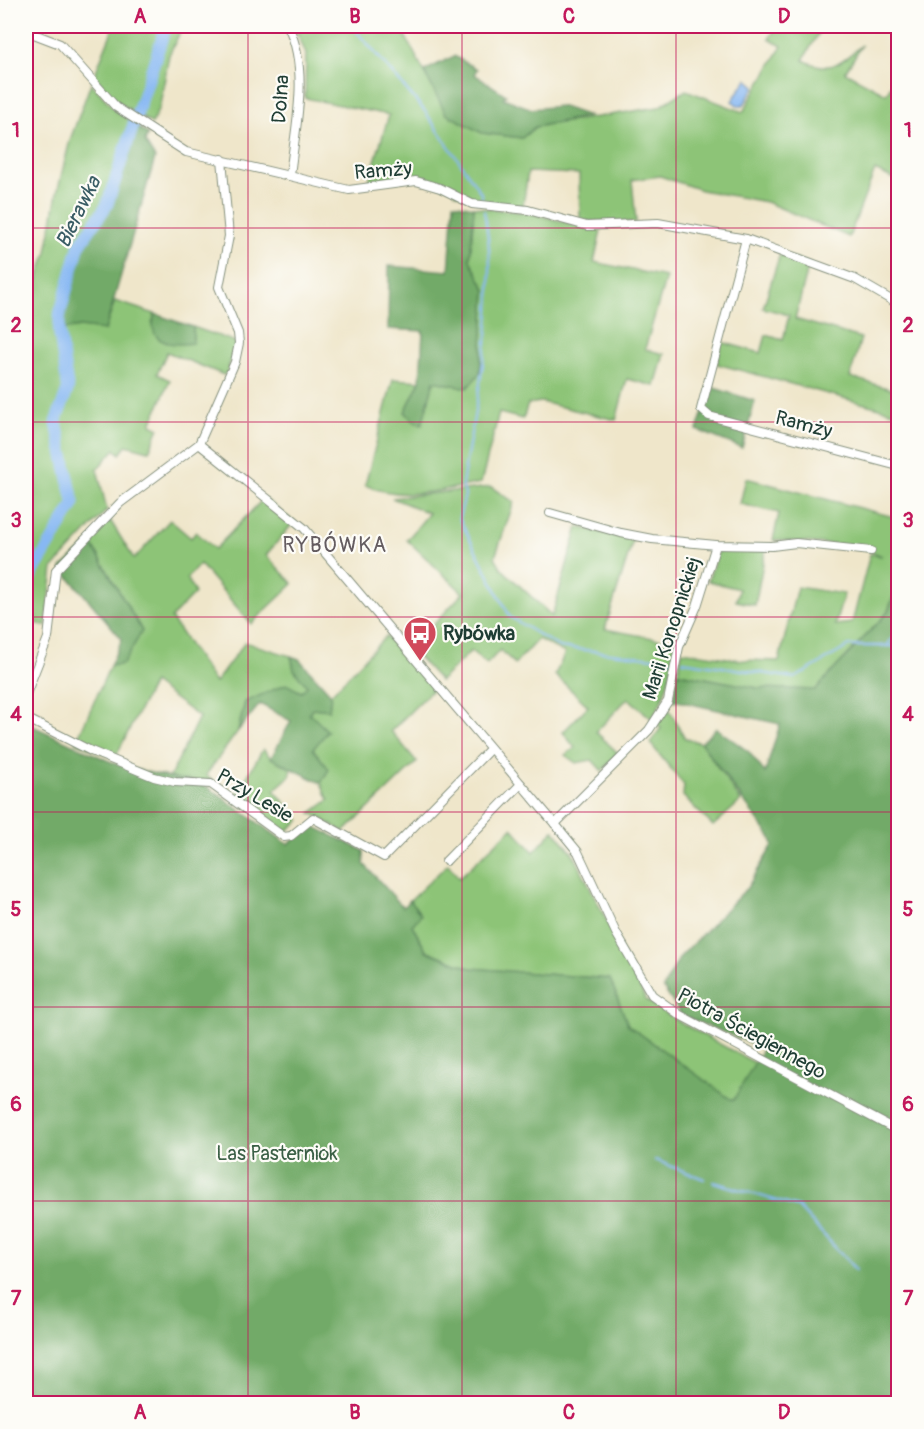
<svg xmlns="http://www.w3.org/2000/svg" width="924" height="1429" viewBox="0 0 924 1429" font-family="Pangolin,sans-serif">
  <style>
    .green { fill: #8dc477; stroke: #568056; stroke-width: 1.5 }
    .forest { fill: #72aa68; stroke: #48744e; stroke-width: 1.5 }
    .water { fill: #87b8f3; stroke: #537a94; stroke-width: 1.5 }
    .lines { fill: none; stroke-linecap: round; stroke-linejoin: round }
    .stream { stroke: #87b8f3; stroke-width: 2 }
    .river { stroke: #87b8f3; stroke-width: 12 }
    .minor-casing { stroke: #87927f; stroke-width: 10 }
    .minor { stroke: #fff; stroke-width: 8 }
    .grid { fill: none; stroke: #c2185b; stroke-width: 1.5; stroke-opacity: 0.55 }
    .labels { text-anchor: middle; stroke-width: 4.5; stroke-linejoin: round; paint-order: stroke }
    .street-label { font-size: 20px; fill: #1f3d34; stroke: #fdfcf7 }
    .poi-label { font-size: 20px; font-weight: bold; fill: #1f3d34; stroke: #fdfcf7; text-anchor: start }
    .park-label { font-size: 20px; fill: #3a5f45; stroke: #fdfcf7 }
    .water-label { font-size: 21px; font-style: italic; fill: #395c64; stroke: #fdfcf7 }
    .neighbourhood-label { font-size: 21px; letter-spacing: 1.5px; fill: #645c60; stroke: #fdfcf7 }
    .neatline { fill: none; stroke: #c2185b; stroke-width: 2 }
    .grid-label { font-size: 20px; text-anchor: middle; font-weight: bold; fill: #c2185b }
  </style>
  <rect width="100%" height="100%" fill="#fdfcf7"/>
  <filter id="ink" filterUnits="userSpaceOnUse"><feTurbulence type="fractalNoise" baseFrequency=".0167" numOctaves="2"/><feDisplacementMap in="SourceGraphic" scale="12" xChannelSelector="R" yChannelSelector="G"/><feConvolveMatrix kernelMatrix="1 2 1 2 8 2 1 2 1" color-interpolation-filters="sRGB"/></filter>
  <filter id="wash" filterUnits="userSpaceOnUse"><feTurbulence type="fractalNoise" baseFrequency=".008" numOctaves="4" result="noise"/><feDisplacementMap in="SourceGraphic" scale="24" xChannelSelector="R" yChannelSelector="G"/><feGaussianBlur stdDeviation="1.35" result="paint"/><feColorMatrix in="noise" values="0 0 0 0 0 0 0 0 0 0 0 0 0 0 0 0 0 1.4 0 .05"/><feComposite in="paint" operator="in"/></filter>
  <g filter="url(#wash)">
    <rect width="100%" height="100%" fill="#efe6ca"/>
    <g class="green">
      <polygon points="114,26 183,26 169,55 160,105 152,124 119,103 94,76"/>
      <path d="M294,26H400L446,113L482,133L522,138L535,127L659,107L686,90L743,112L782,46L769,39L777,26H823L803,60C832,74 839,63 862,45L845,72L886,94L898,75V181L875,170L849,237L766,202L701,190L660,176L632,180L636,222L580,221L579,174L528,172L523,206L476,201L455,193V189L413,178L369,181L389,115L305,98L306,54Z"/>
      <polygon points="91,83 116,111 133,123 106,204 76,249 59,312 59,340 61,330 80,327 105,330 115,301 155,314 152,323 193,343 193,327 236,342 227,372 224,375 167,352 157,374 170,380 151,424 159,428 149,451 126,445 120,454 115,449 97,469 107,510 53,568 46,626 26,620 26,588 76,503 70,462 63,475 70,503 26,578 26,313 47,252 57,193 70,140"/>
      <path d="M474,207L529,213L601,231L594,262L666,277L645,349L664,354L655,386L627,379L616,420L541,402L528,404L523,419L499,413L481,483C441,490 404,502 365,485L393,379L420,381L405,412L422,424L434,381L467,388L480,373L486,290L470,260Z"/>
      <polygon points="780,254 809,264 795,319 861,338 850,377 898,391 898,413 717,364 721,342 761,353 766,335 783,340 789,315 763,308"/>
      <polygon points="746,478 898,518 898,586 887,613 815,690 758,688 678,673 682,651 741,660 779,661 797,587 844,594 835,625 852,623 870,554 882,556 859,546 773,540 779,513 740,504"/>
      <path d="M491,487L514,502L495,557L502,569L552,616L578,527L633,540L605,629L675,642C672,671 667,694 652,719L628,698L596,732L618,753L602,771L592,760L576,763L565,755L575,748L563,732L588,706L555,675L565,653L538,639L515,664L500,650L487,664L471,651L440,681L411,649L463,593L407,540L429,513L392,498Z"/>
      <polygon points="264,498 294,522 266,555 293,584 251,624 200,564 187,578 195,593 171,618 215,683 245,642 291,656 294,669 308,686 301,692 245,702 238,731 206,775 215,782 169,779 199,717 153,683 115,758 76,742 110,666 123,664 142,631 90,541 110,520 134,559 170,520 191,538 196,532 215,549"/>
      <polygon points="719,548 766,548 755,605 736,601 739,589 708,581"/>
      <polygon points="386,636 434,688 391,731 417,762 344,832 311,813 329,800 321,783 329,769 313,749 309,713 312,708 329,710 331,694"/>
      <polygon points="669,709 685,738 701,743 741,801 713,826 683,796 684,785 650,743 661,728 657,724"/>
      <polygon points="263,749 271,758 292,769 290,776 274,790 300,820 286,832 276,829 236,796"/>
      <polygon points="512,828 534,852 554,830 574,855 646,1000 681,1023 755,1063 733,1101 628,1025 610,979 470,968 426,950 412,925 421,915 410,900 448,864 459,878"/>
    </g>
    <g class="forest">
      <polygon points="454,56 477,69 474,74 506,95 503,98 532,109 560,106 589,116 535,127 522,138 482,133 446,114 424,71"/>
      <polygon points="134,125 148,134 145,142 155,158 105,330 80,327 61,330 81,248 109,207"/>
      <polygon points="454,203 474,207 470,260 486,290 480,373 467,388 434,381 422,424 416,423 405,412 420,381 423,331 388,329 389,266 449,271"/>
      <path d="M155,314L193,327V343C171,346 146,344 155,314Z"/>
      <polygon points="711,387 755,401 742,448 697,430"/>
      <polygon points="90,541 142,631 123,664 110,666 122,639 61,568"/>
      <polygon points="898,586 898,1403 26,1403 26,723 118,765 206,786 288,844 313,826 364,851 364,864 403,907 410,900 421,915 412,925 426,951 470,968 610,979 628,1025 733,1101 763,1048 682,1016 663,988 680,957 747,888 773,845 771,838 701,743 716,728 749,752 765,773 780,724 673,700 678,673 758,688 815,690 887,613"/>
      <polygon points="291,656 299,659 331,694 329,710 313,708 309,713 328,731 313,749 329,769 321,783 271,758 291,721 260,704 238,731 245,702 286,684 301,692 307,686 294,670"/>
    </g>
    <polygon class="water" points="747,79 755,86 743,106 739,106 732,101"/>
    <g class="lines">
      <g class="stream">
        <polyline points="352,26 424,110 481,193 482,200"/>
        <path d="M484,211C502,302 477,394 462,484L465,495L459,518L510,617L559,647L671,660"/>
        <polyline points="887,646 898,629"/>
        <polyline points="683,661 795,678 849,646 898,646"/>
        <polyline points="655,1160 704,1179"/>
        <polyline points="714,1182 798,1207 856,1270"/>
      </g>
      <polyline class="river" points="26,584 74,504 56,421 68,389 59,331 60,313 79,246 107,205 166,26"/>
    </g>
  </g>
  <g filter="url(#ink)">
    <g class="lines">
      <g class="minor-casing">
        <g id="minor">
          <path d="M288,26C310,71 295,128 290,176"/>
          <polyline points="26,31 60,44 116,107 186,152 349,190 416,181 440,188 472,204 528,210 587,226 658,223 746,239 855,279 898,304"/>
          <polyline points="746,239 701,409 709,416 898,466"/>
          <polyline points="199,444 304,528 555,824 578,852 616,933 652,995 680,1015 898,1131"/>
          <polyline points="550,513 621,533 652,539 716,545 772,546 796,543 871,551"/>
          <polyline points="26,694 48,638 56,570 120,503 199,444 235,362 239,343 238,333 219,287 229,236 222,159"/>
          <polyline points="26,718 91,751 154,777 175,782 211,784 284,837 291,836 313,818 384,857 490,749"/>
          <polyline points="555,824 649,730 668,701 679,647 697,606 716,545"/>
          <polyline points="446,861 521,784"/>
          <polyline points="125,1404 159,1404"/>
        </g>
      </g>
      <use href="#minor" class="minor"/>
    </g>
  </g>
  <path class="grid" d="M248,26V1404M462,26V1404M676,26V1404M26,228H898M26,422H898M26,617H898M26,812H898M26,1007H898M26,1201H898"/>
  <defs>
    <g id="bus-pin" transform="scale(1.725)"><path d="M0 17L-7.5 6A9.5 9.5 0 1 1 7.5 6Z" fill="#d1495b" stroke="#fdfcf7"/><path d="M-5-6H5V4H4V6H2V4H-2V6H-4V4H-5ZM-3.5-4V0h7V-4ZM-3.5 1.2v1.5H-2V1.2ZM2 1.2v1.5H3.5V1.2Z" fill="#fff"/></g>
  </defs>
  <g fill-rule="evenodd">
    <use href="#bus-pin" x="420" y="633"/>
  </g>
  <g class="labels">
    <g class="street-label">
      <text transform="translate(280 99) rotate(-86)" y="7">Dolna</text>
      <text transform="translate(383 170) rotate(-4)" y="7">Ramży</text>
      <text transform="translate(804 424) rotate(15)" y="7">Ramży</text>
      <text transform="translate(671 628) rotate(-72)" y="7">Marii Konopnickiej</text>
      <text transform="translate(255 795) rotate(31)" y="7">Przy Lesie</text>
      <text transform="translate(752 1033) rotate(29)" y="7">Piotra Ściegiennego</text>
    </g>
    <g class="poi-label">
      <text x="443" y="640">Rybówka</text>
    </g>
    <g class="park-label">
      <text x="277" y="1160">Las Pasterniok</text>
    </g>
    <g class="water-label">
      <text transform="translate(78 212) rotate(-64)" y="7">Bierawka</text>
    </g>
    <g class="neighbourhood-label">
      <text x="335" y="552">RYBÓWKA</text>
    </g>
  </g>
  <rect width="924" height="1429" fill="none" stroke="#fdfcf7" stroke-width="66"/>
  <rect x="33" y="33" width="858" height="1363" class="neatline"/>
  <g class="grid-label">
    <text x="140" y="23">A</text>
    <text x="355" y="23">B</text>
    <text x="569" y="23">C</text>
    <text x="784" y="23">D</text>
    <text x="16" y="137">1</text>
    <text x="908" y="137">1</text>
    <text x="16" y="332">2</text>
    <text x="908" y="332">2</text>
    <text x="16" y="527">3</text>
    <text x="908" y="527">3</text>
    <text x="16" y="721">4</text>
    <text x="908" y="721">4</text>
    <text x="16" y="916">5</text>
    <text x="908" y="916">5</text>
    <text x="16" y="1111">6</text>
    <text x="908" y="1111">6</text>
    <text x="16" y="1305">7</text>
    <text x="908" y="1305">7</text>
    <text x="140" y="1419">A</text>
    <text x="355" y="1419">B</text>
    <text x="569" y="1419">C</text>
    <text x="784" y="1419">D</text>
  </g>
</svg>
